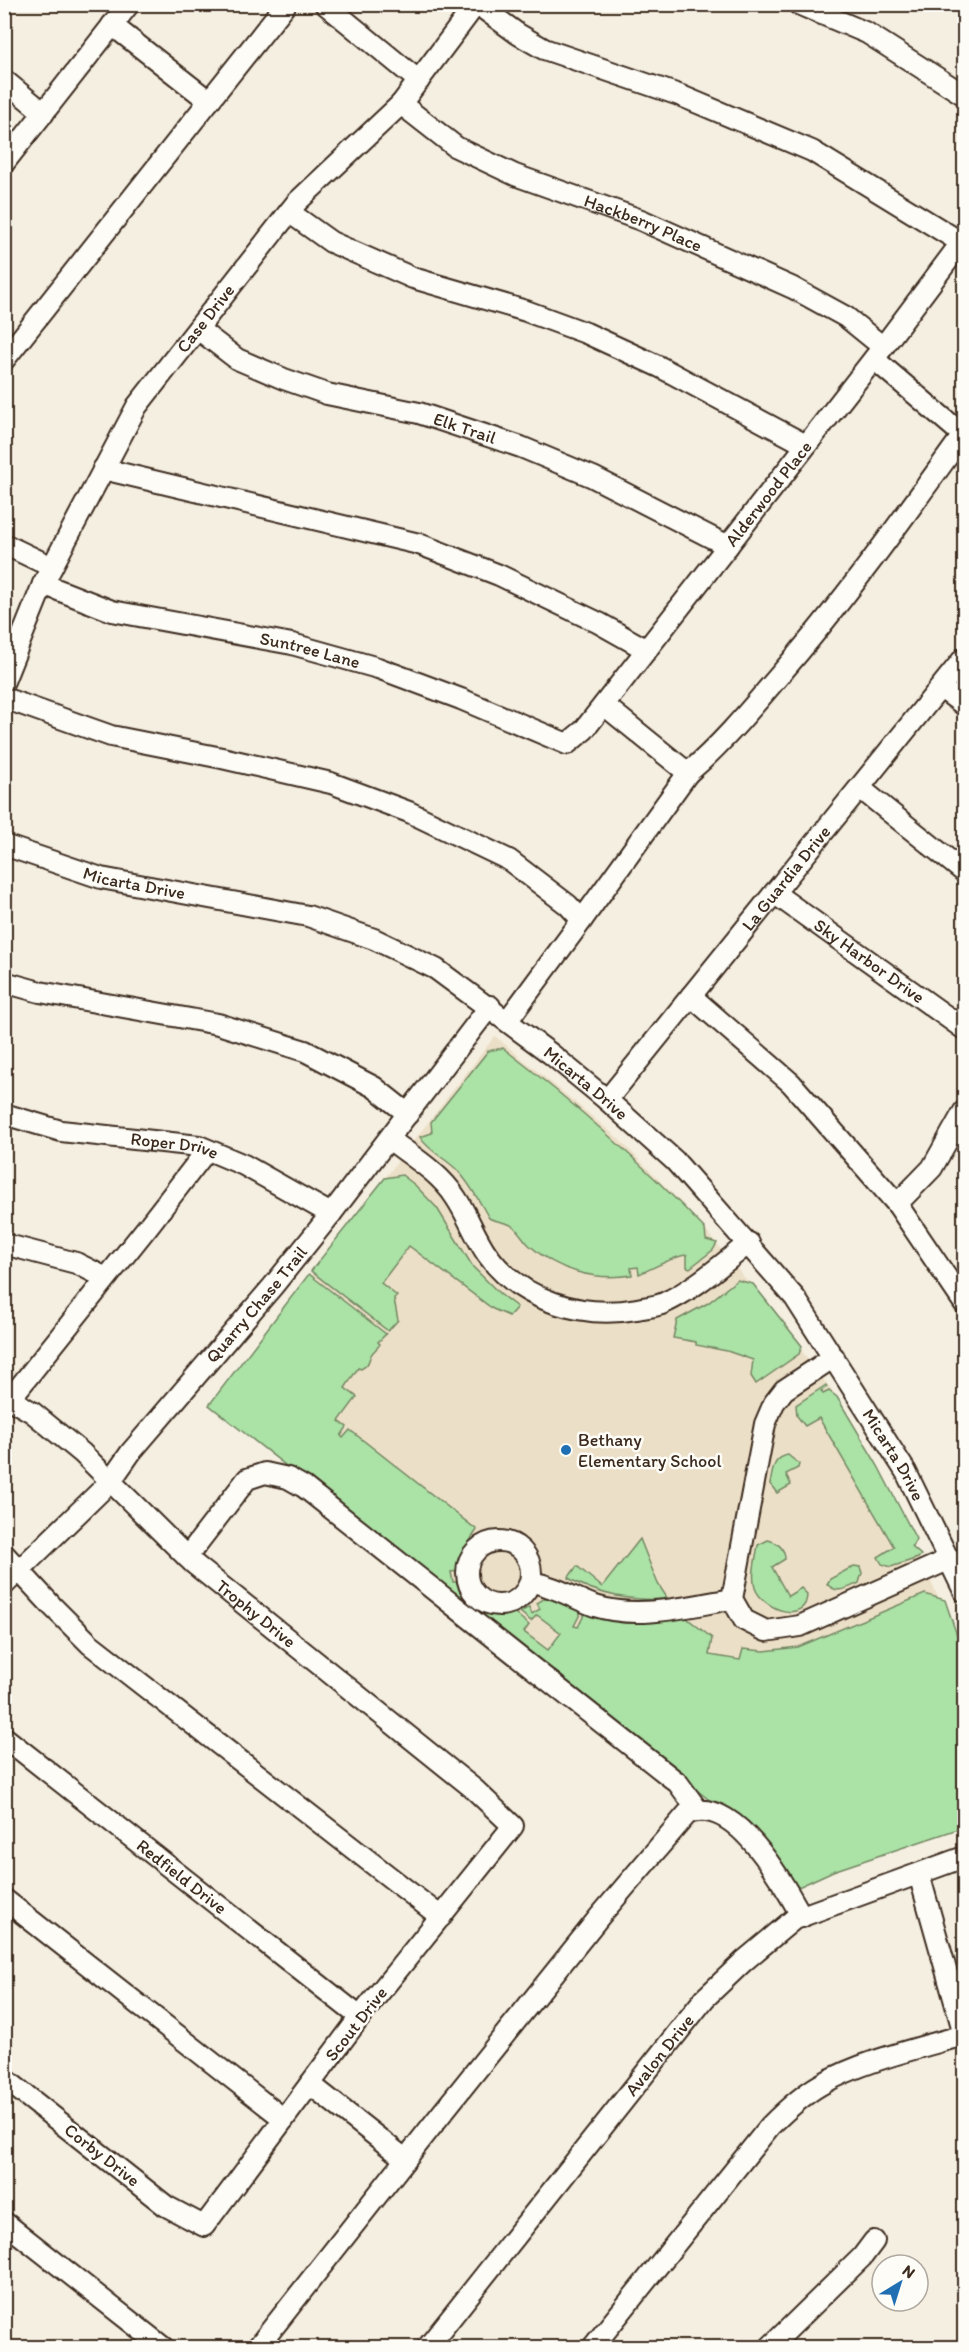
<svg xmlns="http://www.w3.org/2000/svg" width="969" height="2352" viewBox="0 0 969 2352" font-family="Itim,sans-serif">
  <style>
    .built { fill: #ecdfc7 }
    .green { fill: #abe2a6; stroke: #738662; stroke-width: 1.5 }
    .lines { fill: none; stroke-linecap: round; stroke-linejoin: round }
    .minor-casing { stroke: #3b2a1e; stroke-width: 24 }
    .minor { stroke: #fdfcf7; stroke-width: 20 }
    .poi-dot { fill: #1f6fb2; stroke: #fdfcf7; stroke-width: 2 }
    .labels { text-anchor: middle; stroke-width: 5; stroke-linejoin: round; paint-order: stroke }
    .street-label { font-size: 18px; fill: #3b2a1e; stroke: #fdfcf7 }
    .poi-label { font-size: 18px; fill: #3b2a1e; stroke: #fdfcf7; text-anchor: start }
  </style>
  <rect width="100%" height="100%" fill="#f5efe1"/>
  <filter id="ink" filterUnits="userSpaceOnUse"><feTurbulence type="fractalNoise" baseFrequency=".0167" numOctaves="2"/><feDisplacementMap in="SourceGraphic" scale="12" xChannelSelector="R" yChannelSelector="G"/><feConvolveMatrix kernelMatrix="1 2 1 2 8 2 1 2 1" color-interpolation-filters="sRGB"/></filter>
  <g filter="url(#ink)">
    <polygon class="built" points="495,1036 618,1138 693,1215 767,1305 837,1397 890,1495 938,1597 964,1675 755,1836 209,1405"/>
    <g class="green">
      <path d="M503,1048C576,1104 642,1163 705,1229L706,1240L717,1243L713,1250L690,1268L687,1267V1255C678,1254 652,1269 639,1274L638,1267L631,1268L632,1275C594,1281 558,1271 529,1245C524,1240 520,1233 514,1227C508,1222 496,1222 489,1218C479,1201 471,1185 458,1171C447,1159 428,1151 420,1137L432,1133L431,1122L488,1051Z"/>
      <polygon points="402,1175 415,1185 437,1208 473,1267 500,1294 517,1307 509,1316 493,1309 409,1246 381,1283 397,1296 394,1299 398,1320 388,1331 311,1271 385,1178"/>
      <path d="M309,1274L386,1334L378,1342L380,1344C378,1348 373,1351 371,1355C368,1362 369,1365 361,1369L358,1368L345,1388L357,1397L339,1421L347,1427L341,1436L343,1438L350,1430L477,1530L463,1551L459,1571L451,1572L453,1582H460C470,1606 489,1618 515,1613L529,1625L524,1632L548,1650L561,1633L537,1615L531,1621L520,1612L529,1607L532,1614L540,1609L537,1603L552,1594L583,1608L574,1626L578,1627L587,1609L684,1616L712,1638L709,1655L740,1660L743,1649L764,1651L798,1647L925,1594L945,1600L964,1656V1827L833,1871L794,1889L755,1836L482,1621L479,1615L480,1612L472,1606L470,1608L461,1604L209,1405Z"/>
      <polygon points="737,1280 753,1284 802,1346 799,1354 756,1384 751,1376 753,1360 727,1351 696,1345 696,1342 673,1338 677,1320 708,1303"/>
      <polygon points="826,1385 827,1387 821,1391 823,1394 829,1391 837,1397 878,1466 916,1539 912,1547 921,1555 918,1558 891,1567 882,1564 878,1557 894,1547 819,1418 805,1426 797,1416 796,1405"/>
      <path d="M788,1455L799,1464L798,1468L786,1474L791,1485L777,1493L770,1484C773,1471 772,1458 788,1455Z"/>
      <path d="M640,1539L658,1584L668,1599C630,1601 601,1596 568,1578L577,1566L602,1587Z"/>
      <path d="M768,1540C777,1542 785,1548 785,1559L772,1567L788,1596L801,1588L807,1594C807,1625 763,1610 755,1588C751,1575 756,1558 758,1545Z"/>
      <path d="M854,1566L860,1567L862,1573L859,1583C847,1588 837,1595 827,1584L830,1579Z"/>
    </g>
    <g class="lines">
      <g class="minor-casing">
        <g id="minor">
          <polyline points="325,4 419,81"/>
          <polyline points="477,4 518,34 544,49 679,95 812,151 962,243"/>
          <polyline points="798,4 867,33 964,95"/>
          <polyline points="112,25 209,101 286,4"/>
          <polyline points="4,80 44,113"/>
          <path id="s1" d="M401,104L456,147L515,175L641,220L793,288L846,317L883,347"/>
          <polyline points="4,163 129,4"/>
          <polyline points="289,212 331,242 413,278 526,311 586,333 660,367 806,445"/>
          <path id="s2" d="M198,329L237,359L284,379L327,394L419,413L521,447L593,477L728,546"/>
          <polyline points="4,360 209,101"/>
          <polyline points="103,469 419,544 499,575 599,623 647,650"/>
          <polyline points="4,544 52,567"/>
          <path id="s3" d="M43,584L112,611L292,644L378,668L461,699L567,744L584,730L883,347L964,239"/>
          <path id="s4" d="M4,681L43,584L137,406L297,202L401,104L476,4"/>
          <polyline points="941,688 964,705"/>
          <polyline points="4,698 111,736 222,758 331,783 409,812 509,860 568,905 582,920 508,1020"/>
          <path d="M688,773C722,744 750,710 778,677C845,600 904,517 963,435L874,359"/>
          <polyline points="860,788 964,872"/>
          <path id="s5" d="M4,845L101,878L308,916L374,939L436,969L551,1054L607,1100L675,1161L795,1298L906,1472L964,1591"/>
          <path id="s6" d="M774,893L964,1029"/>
          <polyline points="582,920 688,773 604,705"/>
          <polyline points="4,982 40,992 218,1024 305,1051 374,1087 408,1114"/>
          <polyline points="691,996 791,1083 897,1204 932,1168 964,1111"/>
          <path id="s7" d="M607,1100L964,658"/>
          <path id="s8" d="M4,1114L61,1131L199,1146L244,1165L331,1214"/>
          <path d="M389,1139C413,1157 440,1173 456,1198C468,1216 475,1237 487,1254C520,1301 583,1319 637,1309C645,1307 656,1307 664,1303C695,1289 722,1264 749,1243"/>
          <polyline points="897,1204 964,1303"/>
          <polyline points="4,1244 76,1263 106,1278"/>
          <polyline points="834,1357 784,1390 774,1403 765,1424 732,1599 744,1620 766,1631 800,1626 950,1559"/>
          <path id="s9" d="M4,1396L32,1412L82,1453L193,1563L474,1789L513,1826L360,2017L204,2226L166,2206L4,2078"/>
          <polyline points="10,1399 149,1225 207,1150"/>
          <circle cx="499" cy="1573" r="32"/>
          <polyline points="4,1554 52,1606 90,1644 441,1917"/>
          <polyline points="187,1557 247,1479 265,1473 288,1478 304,1487 678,1783 697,1809"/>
          <path d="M531,1582C555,1586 573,1598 595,1606C638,1620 689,1606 732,1599"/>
          <path id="s10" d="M4,1585L110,1482L131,1452L273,1286L331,1214L490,1006"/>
          <path id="s11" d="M4,1737L360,2017"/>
          <polyline points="919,1874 964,2034"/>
          <polyline points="4,1899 284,2119"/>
          <polyline points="310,2084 405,2159"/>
          <polyline points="4,2222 164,2348"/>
          <path d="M257,2348L442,2113L600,1916L687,1814C734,1793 784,1884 802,1917"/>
          <path id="s12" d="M427,2348L705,1998L744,1961L794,1919L964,1857"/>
          <path d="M592,2348L770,2126C785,2111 801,2096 820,2085C861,2061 919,2048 964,2035"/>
          <polyline points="769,2348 862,2257 874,2241"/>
        </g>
      </g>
      <use href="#minor" class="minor"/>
    </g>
  </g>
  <circle class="poi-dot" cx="566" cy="1450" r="6"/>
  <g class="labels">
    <g class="street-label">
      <text dy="6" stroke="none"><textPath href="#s1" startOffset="272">Hackberry Place</textPath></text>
      <text dy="6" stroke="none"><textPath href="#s4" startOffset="417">Case Drive</textPath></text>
      <text dy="6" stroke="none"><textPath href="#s2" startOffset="288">Elk Trail</textPath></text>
      <text dy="6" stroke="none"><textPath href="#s3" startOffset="872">Alderwood Place</textPath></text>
      <text dy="6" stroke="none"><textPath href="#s3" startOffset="276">Suntree Lane</textPath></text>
      <text dy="6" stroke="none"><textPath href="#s7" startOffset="285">La Guardia Drive</textPath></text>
      <text dy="6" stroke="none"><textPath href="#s5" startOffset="136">Micarta Drive</textPath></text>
      <text dy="6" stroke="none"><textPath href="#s6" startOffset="117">Sky Harbor Drive</textPath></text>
      <text dy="6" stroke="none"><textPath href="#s5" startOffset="640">Micarta Drive</textPath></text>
      <text dy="6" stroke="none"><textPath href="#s8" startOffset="174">Roper Drive</textPath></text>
      <text dy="6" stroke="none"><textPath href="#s10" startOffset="378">Quarry Chase Trail</textPath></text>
      <text dy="6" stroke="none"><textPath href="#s5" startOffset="1126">Micarta Drive</textPath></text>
      <text dy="6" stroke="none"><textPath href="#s9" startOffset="334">Trophy Drive</textPath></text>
      <text dy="6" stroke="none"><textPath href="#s11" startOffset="226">Redfield Drive</textPath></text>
      <text transform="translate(356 2024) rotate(-52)" y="6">Scout Drive</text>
      <text dy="6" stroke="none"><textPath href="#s12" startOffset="374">Avalon Drive</textPath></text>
      <text transform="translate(102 2155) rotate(38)" y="6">Corby Drive</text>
    </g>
    <g class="poi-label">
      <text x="578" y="1446">Bethany<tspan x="578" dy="21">Elementary School</tspan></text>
    </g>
  </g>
  <rect width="969" height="2352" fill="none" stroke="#fdfcf7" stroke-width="24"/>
  <rect x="12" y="12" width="945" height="2328" fill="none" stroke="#3b2a1e" stroke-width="2" filter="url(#ink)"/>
  <g transform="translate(900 2283) rotate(38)"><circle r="28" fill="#fdfcf7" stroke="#afa8a0" stroke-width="1.5"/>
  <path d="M0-4.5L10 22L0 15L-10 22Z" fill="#1f6fb2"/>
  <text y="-9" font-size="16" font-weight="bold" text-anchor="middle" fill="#3b2a1e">N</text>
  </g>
</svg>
